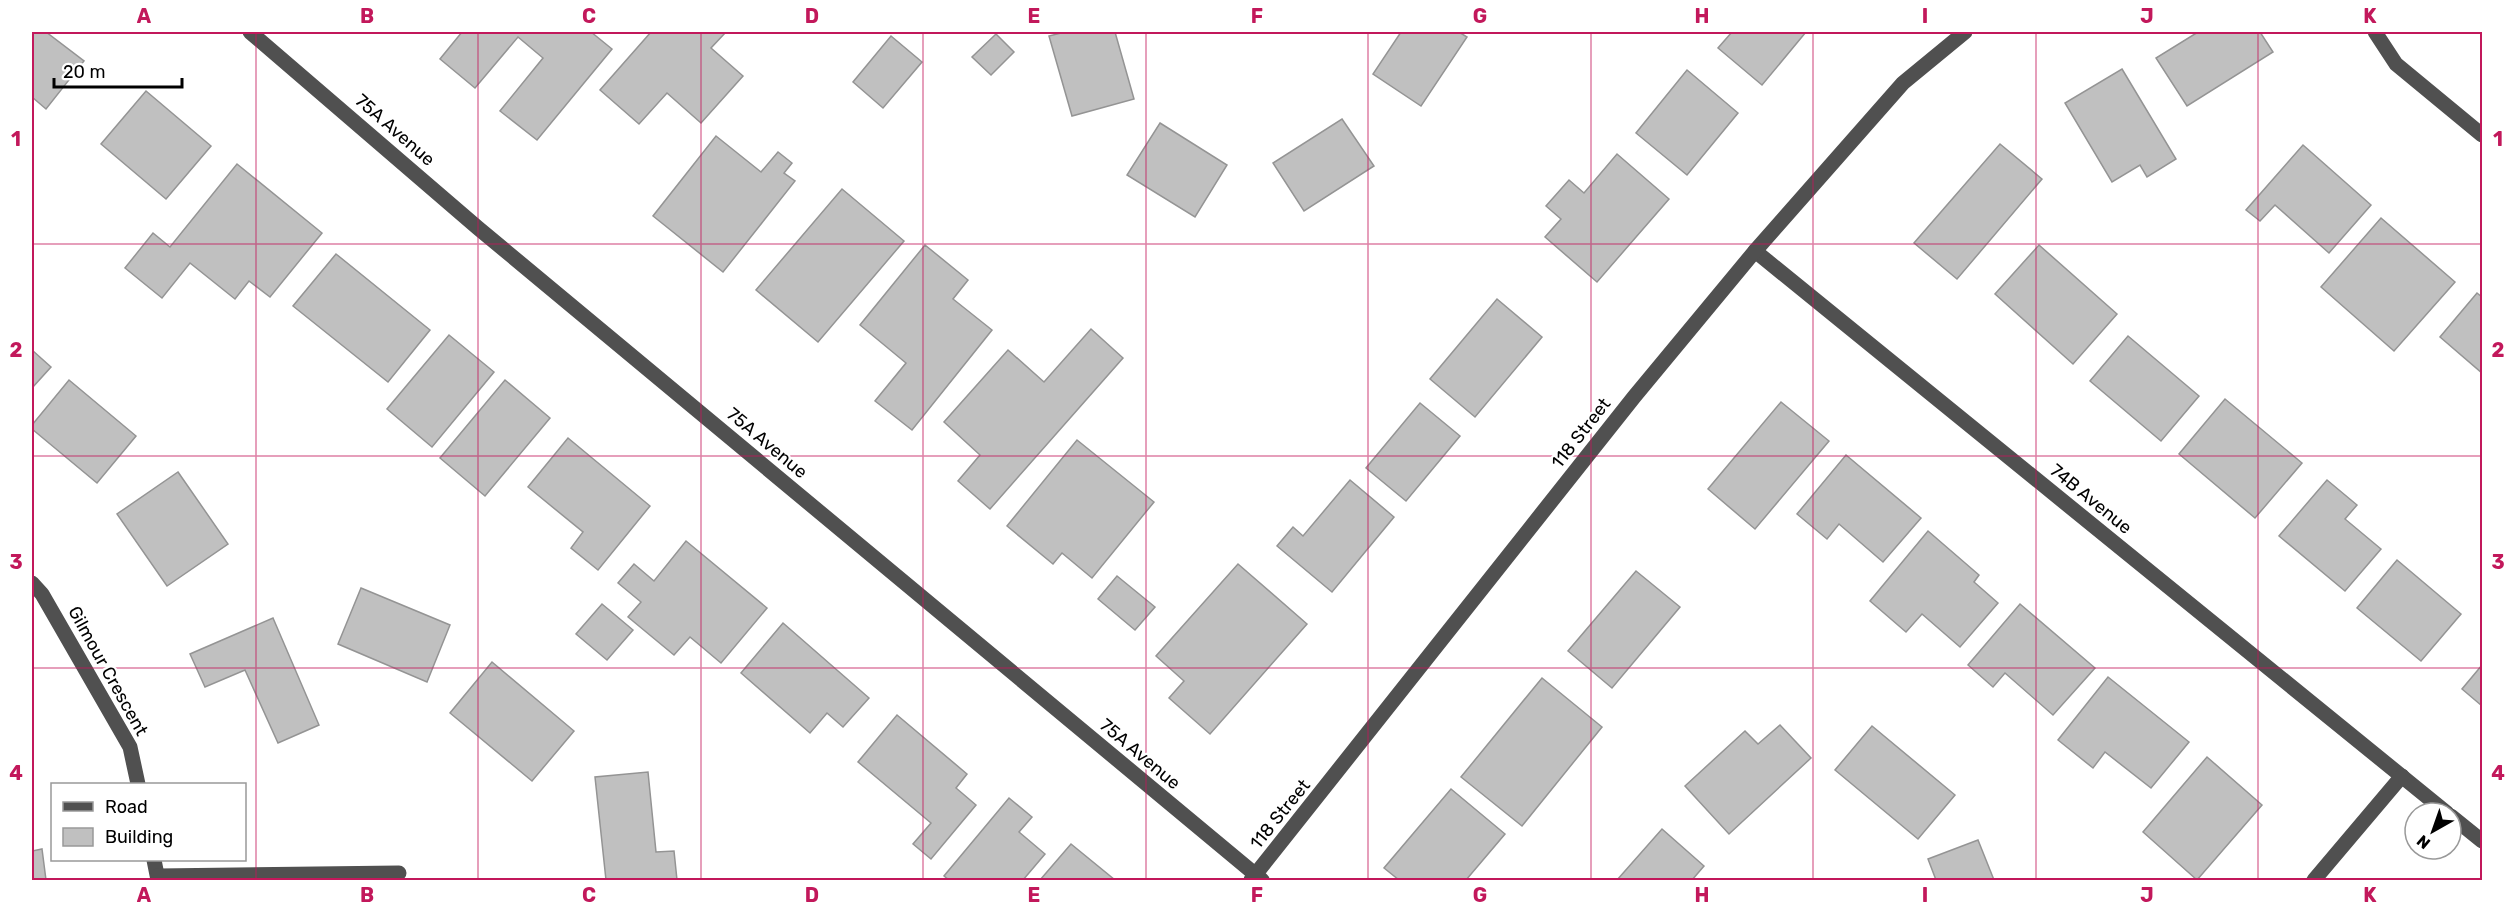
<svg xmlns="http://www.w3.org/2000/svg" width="2514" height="912" viewBox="0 0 2514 912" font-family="Rubik,sans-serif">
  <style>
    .building { fill: #c0c0c0; stroke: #949494; stroke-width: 1.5 }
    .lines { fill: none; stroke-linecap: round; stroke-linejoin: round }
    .minor { stroke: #505050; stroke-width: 15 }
    .grid { fill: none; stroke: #c2185b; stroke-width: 1.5; stroke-opacity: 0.55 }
    .labels { text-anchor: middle; stroke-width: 4.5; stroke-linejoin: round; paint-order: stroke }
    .street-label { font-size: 18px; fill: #000; stroke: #fff }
    .neatline { fill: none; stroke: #c2185b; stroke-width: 2 }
    .grid-label { font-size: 20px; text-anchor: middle; font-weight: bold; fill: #c2185b }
  </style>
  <rect width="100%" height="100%" fill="#fff"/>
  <g class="building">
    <polygon points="32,32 46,32 84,61 46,109 32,97"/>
    <polygon points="462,32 591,32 612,49 537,140 500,111 543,58 518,37 475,88 440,59"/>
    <polygon points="651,32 726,32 711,48 743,76 701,123 667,93 639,124 600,90"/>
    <polygon points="1065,32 1115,32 1134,99 1072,116 1049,36"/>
    <polygon points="1401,32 1459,32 1467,37 1421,106 1373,74"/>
    <polygon points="1732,32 1806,32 1762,85 1718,48"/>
    <polygon points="2198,32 2260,32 2273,52 2187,106 2156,58"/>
    <polygon points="996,34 1014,52 991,75 972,57"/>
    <polygon points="891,36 922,62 883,108 853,82"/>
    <polygon points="2122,69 2176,159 2147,177 2140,165 2112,182 2065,103"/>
    <polygon points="1687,70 1738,113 1687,175 1636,133"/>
    <polygon points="146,91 211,146 166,199 101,144"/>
    <polygon points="1342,119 1374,166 1304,211 1273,163"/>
    <polygon points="1160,123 1227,165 1195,217 1127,175"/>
    <polygon points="716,136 761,172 778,152 792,163 784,173 795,181 723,272 653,216"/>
    <polygon points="2000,144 2042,179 1957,279 1914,243"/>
    <polygon points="2303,145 2371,205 2329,253 2275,205 2260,221 2246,210"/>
    <polygon points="1617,154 1669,199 1597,282 1545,237 1561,219 1546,206 1569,180 1584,193"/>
    <polygon points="237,164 322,233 270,297 249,281 235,299 190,263 162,298 125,268 153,233 170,247"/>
    <polygon points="842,189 904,241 818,342 756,290"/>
    <polygon points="2381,218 2455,282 2394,351 2321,287"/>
    <polygon points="925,245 968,280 953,299 992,330 912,430 875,401 906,363 860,325"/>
    <polygon points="2039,245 2117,314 2073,364 1995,294"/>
    <polygon points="336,254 430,330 388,382 293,306"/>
    <polygon points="2477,293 2482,297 2482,373 2440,337"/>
    <polygon points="1497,299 1542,337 1475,417 1430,379"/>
    <polygon points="1091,329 1123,358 990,509 958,481 980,455 944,422 1008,350 1044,382"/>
    <polygon points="449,335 494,372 432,447 387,409"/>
    <polygon points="2128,336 2199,396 2161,441 2090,381"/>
    <polygon points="32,350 51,367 32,388"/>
    <polygon points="69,380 136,436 97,483 32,429 32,425"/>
    <polygon points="505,380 550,418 485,496 440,458"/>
    <polygon points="2225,399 2302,463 2255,518 2179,454"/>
    <polygon points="1781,402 1829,441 1755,529 1708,489"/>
    <polygon points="1420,403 1460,436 1406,501 1366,468"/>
    <polygon points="568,438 650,506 598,570 571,548 583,532 528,487"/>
    <polygon points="1077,440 1154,502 1092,578 1062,553 1053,564 1007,526"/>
    <polygon points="1846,455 1921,518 1883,562 1839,524 1827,539 1797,514"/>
    <polygon points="178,472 228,544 167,586 117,514"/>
    <polygon points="1350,480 1394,517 1332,592 1277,546 1293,527 1303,536"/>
    <polygon points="2327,480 2357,505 2345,519 2381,549 2345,591 2279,536"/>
    <polygon points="1928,531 1979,575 1974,582 1998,603 1960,647 1922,614 1906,632 1870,601"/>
    <polygon points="686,541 767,608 721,663 690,637 674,655 628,617 641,602 618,583 634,564 654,581"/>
    <polygon points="2397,560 2461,614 2421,661 2357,608"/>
    <polygon points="1238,564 1307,624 1210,734 1169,698 1184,681 1156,656"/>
    <polygon points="1636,571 1680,607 1612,688 1568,651"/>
    <polygon points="1117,576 1155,607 1135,630 1098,599"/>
    <polygon points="361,588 450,625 427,682 338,644"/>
    <polygon points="602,604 633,630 607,660 576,634"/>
    <polygon points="2020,604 2095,668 2053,715 2005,673 1993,687 1968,665"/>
    <polygon points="273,618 319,725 278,743 245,670 205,687 190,654"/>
    <polygon points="783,623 869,698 843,727 827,713 810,733 741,673"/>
    <polygon points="492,662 574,731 532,781 450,713"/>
    <polygon points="2482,665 2482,706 2462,689"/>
    <polygon points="2108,677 2189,742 2151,788 2105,752 2093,768 2058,740"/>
    <polygon points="1542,678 1602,727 1522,826 1461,777"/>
    <polygon points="897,715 967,774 956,788 976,805 931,859 913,844 931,823 858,762"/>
    <polygon points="1780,725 1811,758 1729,834 1685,786 1745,731 1758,744"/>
    <polygon points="1872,726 1955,795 1918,839 1835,770"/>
    <polygon points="2207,757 2262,805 2197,880 2143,832"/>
    <polygon points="648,772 656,852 674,851 677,880 606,880 595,777"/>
    <polygon points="1451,789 1505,834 1466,880 1399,880 1384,868"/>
    <polygon points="1009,798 1032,817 1019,832 1045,854 1023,880 949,880 944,876"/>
    <polygon points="1662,829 1704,866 1692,880 1617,880"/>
    <polygon points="1978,840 1994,880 1936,880 1928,859"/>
    <polygon points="1071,844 1115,880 1040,880"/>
    <polygon points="42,849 46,880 32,880 32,851"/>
  </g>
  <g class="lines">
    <g class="minor">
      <polyline points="250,32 478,228 1262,880"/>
      <polyline points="2375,32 2396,64 2482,135"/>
      <polyline points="1755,251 2447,813"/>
      <polyline points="32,583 42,594 130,747 138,784"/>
      <polyline points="2451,816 2482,841"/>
      <polyline points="154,860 158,880"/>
      <polyline points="158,876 399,873"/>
      <polyline points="1251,880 1634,397 1755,251 1903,83 1965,32"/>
      <polyline points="2314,880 2402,776"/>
    </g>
  </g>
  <path class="grid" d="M256,32V880M478,32V880M701,32V880M923,32V880M1146,32V880M1368,32V880M1591,32V880M1813,32V880M2036,32V880M2258,32V880M32,244H2482M32,456H2482M32,668H2482"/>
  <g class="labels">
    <g class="street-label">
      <text transform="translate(395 130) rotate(41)" y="6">75A Avenue</text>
      <text transform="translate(1581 433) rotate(-52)" y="6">118 Street</text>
      <text transform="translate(767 443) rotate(40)" y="6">75A Avenue</text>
      <text transform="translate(2091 499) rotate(39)" y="6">74B Avenue</text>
      <text transform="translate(108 671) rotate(61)" y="6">Gilmour Crescent</text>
      <text transform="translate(1140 754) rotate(40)" y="6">75A Avenue</text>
      <text transform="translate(1280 814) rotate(-51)" y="6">118 Street</text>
    </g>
  </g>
  <rect width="2514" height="912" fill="none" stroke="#ffffff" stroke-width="66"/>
  <rect x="51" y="783" width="195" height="78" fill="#ffffff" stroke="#999999" stroke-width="1.5"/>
  <rect x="63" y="802" width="30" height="9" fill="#505050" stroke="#999999" stroke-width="1.5"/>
  <text x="105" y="813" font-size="18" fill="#000000">Road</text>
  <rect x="63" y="828" width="30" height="18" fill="#c0c0c0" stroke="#999999" stroke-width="1.5"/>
  <text x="105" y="843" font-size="18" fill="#000000">Building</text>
  <g transform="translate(2433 831) rotate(220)"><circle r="28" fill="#ffffff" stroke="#999999" stroke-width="1.5"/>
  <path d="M0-4.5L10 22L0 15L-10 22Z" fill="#000000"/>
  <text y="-9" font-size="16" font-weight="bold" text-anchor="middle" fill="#000000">N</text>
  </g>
  <path d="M54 78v9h128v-9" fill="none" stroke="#000000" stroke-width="3"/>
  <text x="63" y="78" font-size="18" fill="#000000" stroke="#ffffff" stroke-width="4.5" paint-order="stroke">20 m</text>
  <rect x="33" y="33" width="2448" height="846" class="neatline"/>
  <g class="grid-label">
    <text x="144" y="23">A</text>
    <text x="367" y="23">B</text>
    <text x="589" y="23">C</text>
    <text x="812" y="23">D</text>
    <text x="1034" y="23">E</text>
    <text x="1257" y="23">F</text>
    <text x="1480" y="23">G</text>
    <text x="1702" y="23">H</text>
    <text x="1925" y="23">I</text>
    <text x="2147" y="23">J</text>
    <text x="2370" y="23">K</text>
    <text x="16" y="146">1</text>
    <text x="2498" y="146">1</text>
    <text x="16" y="357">2</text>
    <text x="2498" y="357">2</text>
    <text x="16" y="569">3</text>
    <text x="2498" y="569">3</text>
    <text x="16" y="780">4</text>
    <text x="2498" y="780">4</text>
    <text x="144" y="902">A</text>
    <text x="367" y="902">B</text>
    <text x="589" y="902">C</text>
    <text x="812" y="902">D</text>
    <text x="1034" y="902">E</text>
    <text x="1257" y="902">F</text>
    <text x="1480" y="902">G</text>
    <text x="1702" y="902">H</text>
    <text x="1925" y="902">I</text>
    <text x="2147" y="902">J</text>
    <text x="2370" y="902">K</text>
  </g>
</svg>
